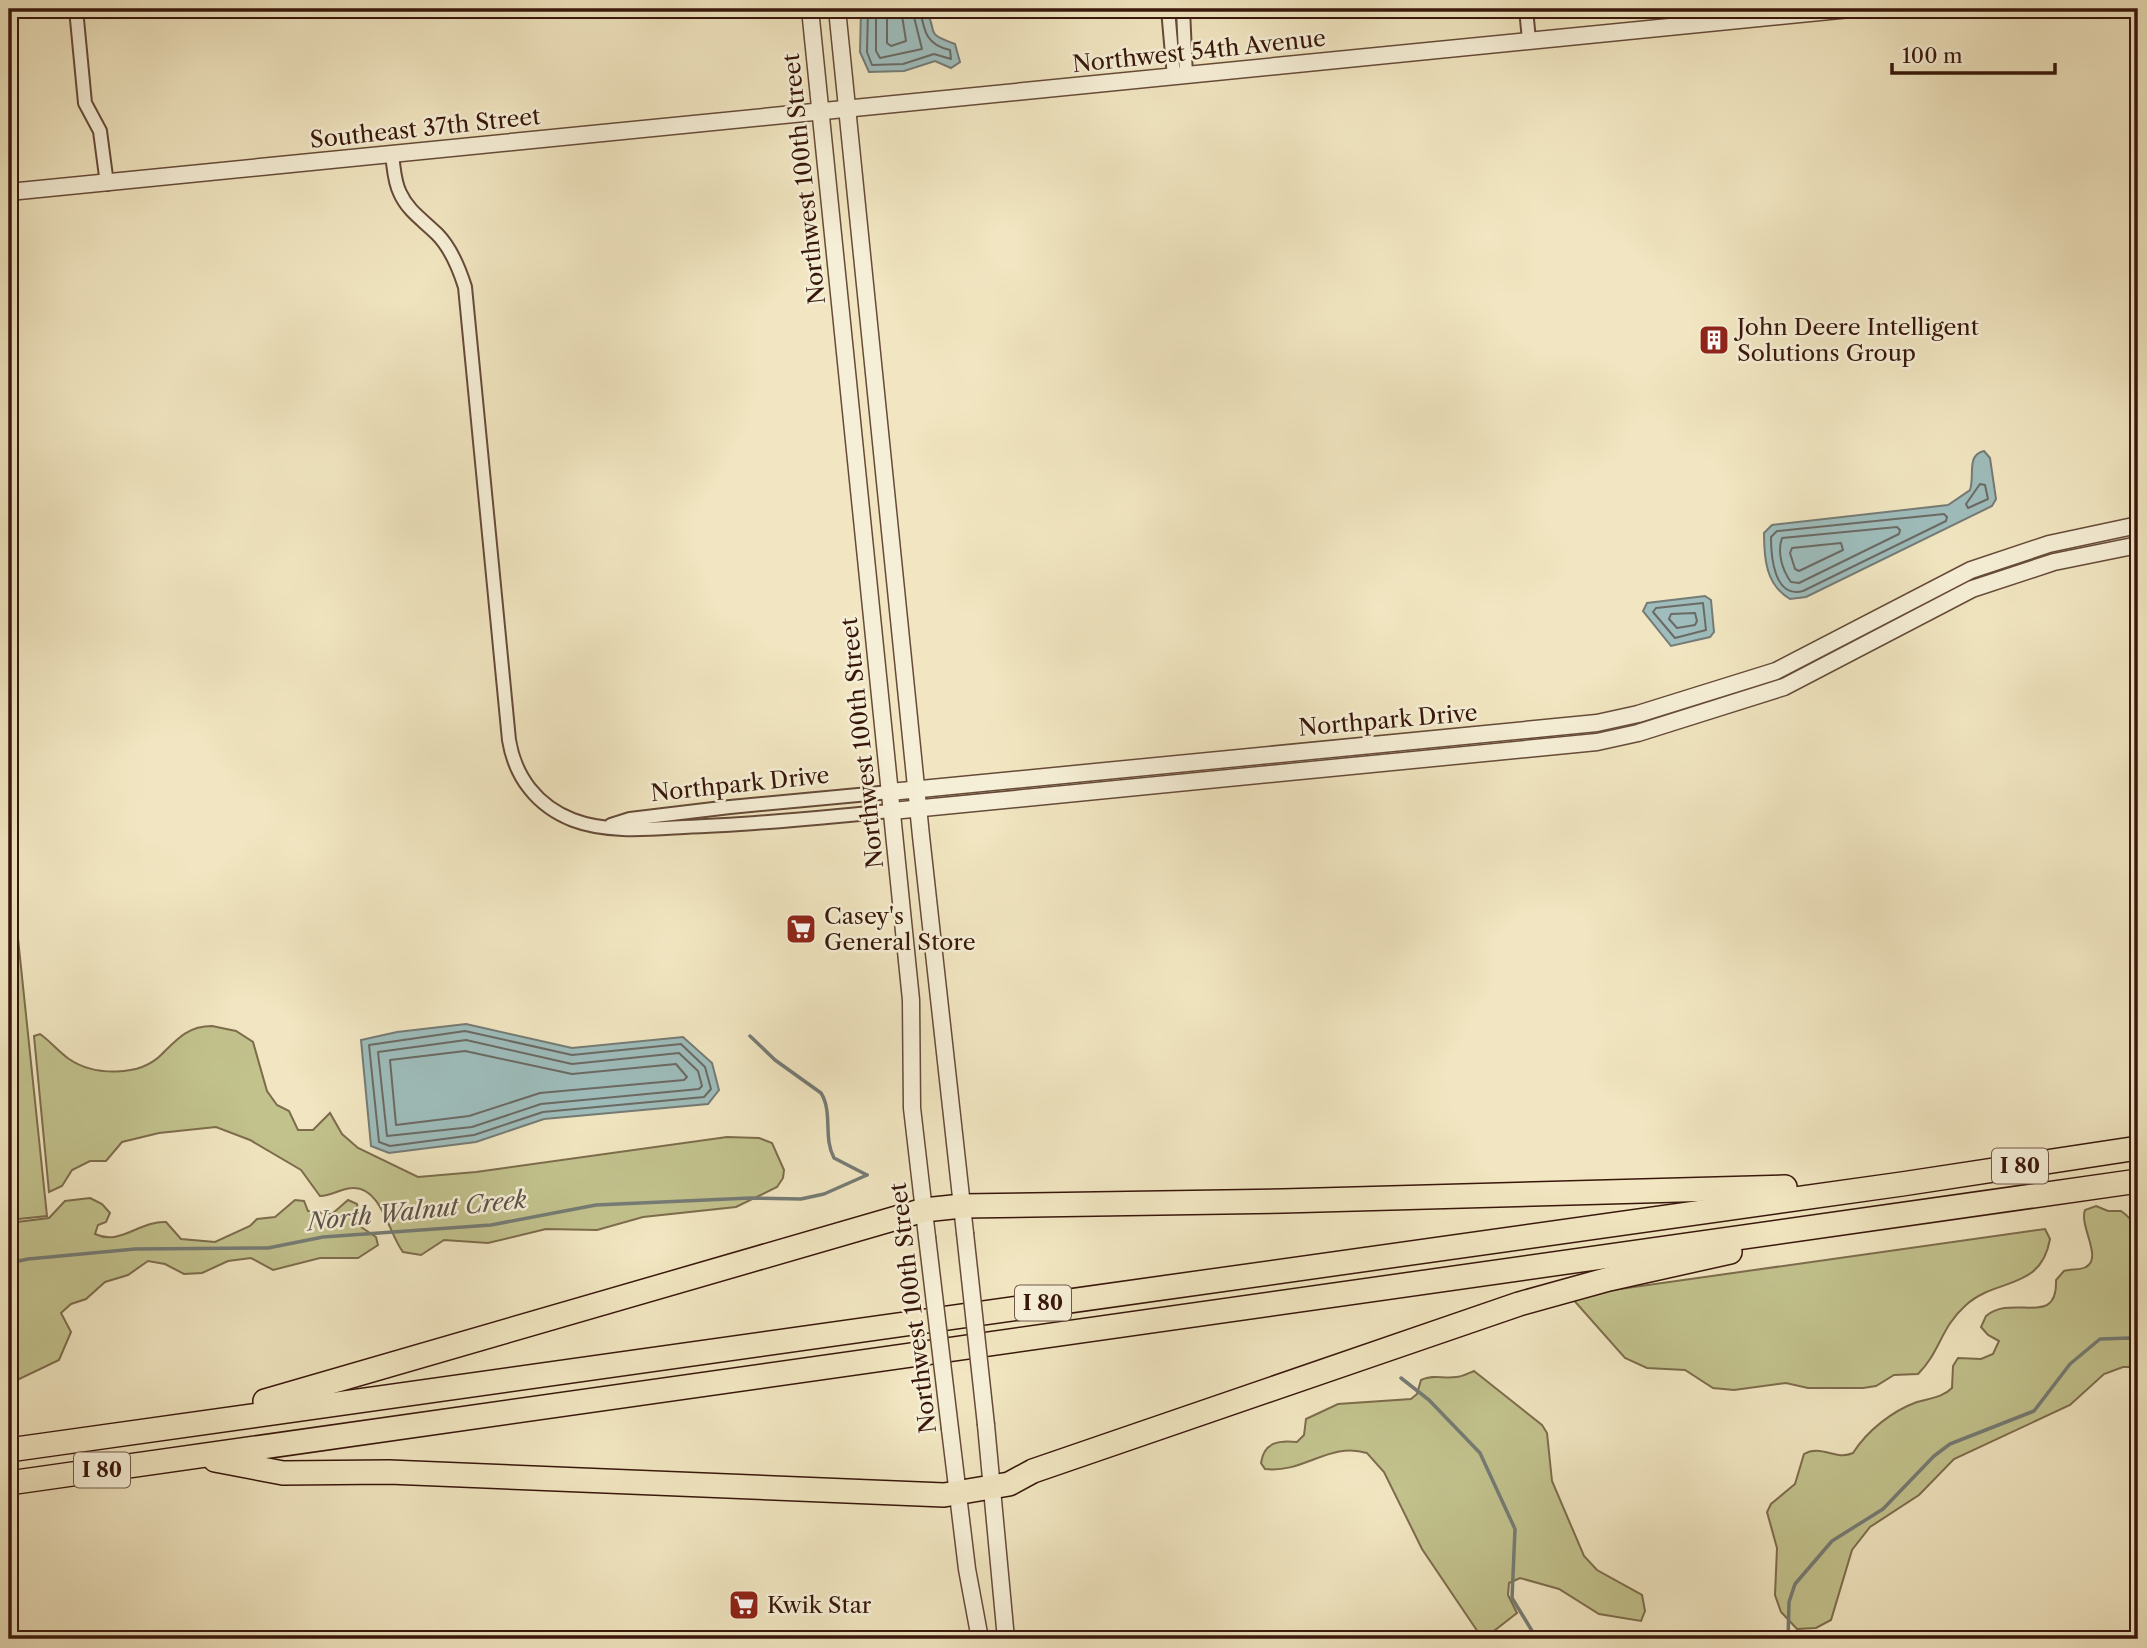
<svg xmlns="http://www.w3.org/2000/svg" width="2147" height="1648" viewBox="0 0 2147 1648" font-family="'Libre Caslon Text',serif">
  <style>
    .green { fill: #c2c28d; stroke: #7d6c4c; stroke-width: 2 }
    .water { fill: #9ebdbc; stroke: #757b75; stroke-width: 2 }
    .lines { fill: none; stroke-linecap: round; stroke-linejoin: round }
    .shore { stroke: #6b6a64; stroke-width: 2 }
    .stream { stroke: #757b75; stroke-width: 3.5 }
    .minor-casing { stroke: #664b38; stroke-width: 16 }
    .tertiary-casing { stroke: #664b38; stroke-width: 19 }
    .motorway-casing { stroke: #38170b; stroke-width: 26 }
    .minor { stroke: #f6efd7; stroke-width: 12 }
    .tertiary { stroke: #f6efd7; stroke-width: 16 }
    .motorway { stroke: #f1e6c1; stroke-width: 23 }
    .tertiary-bridge-casing { stroke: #664b38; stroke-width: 19; stroke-linecap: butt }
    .tertiary-bridge { stroke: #f6efd7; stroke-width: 16 }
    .labels { text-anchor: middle; stroke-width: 5; stroke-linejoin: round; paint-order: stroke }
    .shield { fill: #f6efd7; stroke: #715848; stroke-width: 2 }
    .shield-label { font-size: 21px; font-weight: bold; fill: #38170b }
    .street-label { font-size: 23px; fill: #38170b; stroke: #f6efd7 }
    .poi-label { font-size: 23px; fill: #38170b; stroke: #f6efd7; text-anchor: start }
    .water-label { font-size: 24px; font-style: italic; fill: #5c5149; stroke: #f6efd7 }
  </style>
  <rect width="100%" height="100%" fill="#f1e6c1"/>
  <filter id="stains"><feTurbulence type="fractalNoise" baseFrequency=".00286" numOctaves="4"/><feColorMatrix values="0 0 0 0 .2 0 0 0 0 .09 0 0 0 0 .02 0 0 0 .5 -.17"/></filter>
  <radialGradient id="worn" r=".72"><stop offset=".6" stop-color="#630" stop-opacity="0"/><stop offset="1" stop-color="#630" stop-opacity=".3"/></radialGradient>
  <g class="green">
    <polygon points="9,852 47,1216 9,1220"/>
    <path d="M212,1026L236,1031L253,1042L267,1091L277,1105L289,1111L298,1130H313L330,1113L342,1134L358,1148L418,1177L476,1172L727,1137L759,1138L772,1143L784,1170L783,1178L777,1187L736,1207L643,1217L597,1230L546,1229L488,1243L444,1240L421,1255L403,1252C389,1235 382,1187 353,1188C341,1188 332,1196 320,1196L301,1170L250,1140L216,1127L159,1133L122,1142L106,1161H90L72,1170L62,1186L49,1192L34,1036L40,1034C50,1041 58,1051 69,1059C94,1076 140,1077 162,1054C177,1039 188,1026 212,1026Z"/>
    <path d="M90,1198L102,1204L110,1213L106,1222L98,1225L95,1234C120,1246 139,1221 166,1222L181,1239L215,1242L250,1226L257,1219L275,1217L295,1200L304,1201L308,1211L332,1214L348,1200L357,1204L361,1227L376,1237L378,1245L358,1258H320L273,1270L251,1258L228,1261L202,1273L184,1274L165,1264L148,1261L128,1275L105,1282L86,1299L71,1304L61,1313L71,1332L59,1360L9,1384V1223L49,1218L65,1201Z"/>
    <path d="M2096,1206L2108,1211H2121C2131,1218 2144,1233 2138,1247C2137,1251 2133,1253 2132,1257L2138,1269V1367H2123L2104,1374L2070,1405L1954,1459L1919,1495L1870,1527L1852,1550L1831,1620L1816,1628L1797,1629L1781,1612L1775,1595L1777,1548L1767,1512L1771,1504L1795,1484L1804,1454C1821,1444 1836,1461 1853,1453C1867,1431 1892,1411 1917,1402C1930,1398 1942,1398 1952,1388L1953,1366L1958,1358L1981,1359L1993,1354L1999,1341L1988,1335L1981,1327L1986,1316C2013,1293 2058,1329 2056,1280L2064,1271C2071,1269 2081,1270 2086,1267C2103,1258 2079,1226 2085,1210Z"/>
    <path d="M2045,1229L2050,1239C2041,1291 1997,1277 1966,1305C1940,1328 1941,1351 1918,1374L1894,1375L1876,1386L1863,1388H1808L1786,1383L1734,1390L1713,1388L1685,1370L1647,1368L1625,1358L1570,1296Z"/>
    <path d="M1474,1371L1542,1425L1547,1433L1552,1481L1584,1556L1597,1570L1642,1595L1645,1611L1641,1621L1599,1614L1559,1589L1520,1578L1509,1583L1508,1595L1517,1613L1490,1634L1480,1635L1422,1549L1384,1472L1367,1453C1330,1441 1303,1474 1265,1469L1261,1463C1264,1442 1279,1440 1297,1442L1304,1435L1306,1419L1338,1404L1411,1399L1417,1394L1421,1380C1434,1374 1443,1379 1456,1377C1462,1377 1469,1373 1474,1371Z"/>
  </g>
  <g class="water">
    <path d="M861,9H925C940,34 922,32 955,44L960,62L951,68L935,61L904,71L869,72L860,52Z"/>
    <path d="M1984,451L1990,458L1996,499L1992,506L1806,597L1790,599C1766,585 1764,559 1764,533L1772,525L1948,505L1970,490C1975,475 1966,455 1984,451Z"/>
    <polygon points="1705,596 1711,600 1714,632 1710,637 1671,646 1643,611 1647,603"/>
    <polygon points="466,1024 572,1048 683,1037 712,1063 719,1090 708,1104 544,1119 476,1142 389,1153 371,1146 361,1040 397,1032"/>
  </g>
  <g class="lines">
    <g class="shore">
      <path d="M868,9L867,52L872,65L903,64L934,54L951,59L950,50C926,45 924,31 920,9"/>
      <polyline points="876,9 876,51 880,58 922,49 912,9"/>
      <polyline points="887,9 887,43 891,46 906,41 901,9"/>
      <polygon points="1980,484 1985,485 1988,499 1968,508 1966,504"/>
      <path d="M1944,514L1947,517L1946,521L1803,591C1774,599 1771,556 1771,537L1777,531Z"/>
      <path d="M1897,527L1900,530L1899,534L1799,583L1791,582C1782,570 1777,552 1782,538Z"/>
      <polygon points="1841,543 1843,550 1799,571 1795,569 1790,553 1792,548"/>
      <polygon points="1703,603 1706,630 1675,638 1653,612 1656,608"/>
      <polygon points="1695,613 1697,621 1695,625 1677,628 1669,619 1671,614"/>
      <polygon points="465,1031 572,1055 681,1044 705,1067 711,1089 704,1097 543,1112 474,1135 390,1146 379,1142 369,1045"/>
      <polygon points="466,1040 572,1064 679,1053 698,1071 702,1086 699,1089 541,1104 472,1127 387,1136 378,1052"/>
      <polygon points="465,1051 572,1074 676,1064 687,1077 684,1080 540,1093 469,1116 396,1125 390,1060"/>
    </g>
    <g class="stream">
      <path d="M750,1036L775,1060L821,1093C833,1112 823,1138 834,1158L867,1175"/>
      <polyline points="9,1263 28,1259 135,1249 268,1248 323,1237 491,1225 596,1205 750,1198 801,1199 824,1194 867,1175"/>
      <polyline points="1401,1378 1429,1400 1480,1453 1515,1529 1512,1598 1537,1639"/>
      <polyline points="1788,1639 1789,1602 1795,1584 1832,1541 1883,1509 1934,1456 1950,1444 2034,1411 2070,1364 2100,1339 2130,1338 2138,1341"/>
    </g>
    <g class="minor-casing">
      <g id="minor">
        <polyline points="76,9 85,103 100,131 107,184"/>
        <polyline points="1168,9 1174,77"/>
        <polyline points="1183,9 1186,76"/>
        <polyline points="1526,9 1529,40"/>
        <path d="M392,155C394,168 394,181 400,193C408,211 423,220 437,234C451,248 459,268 465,287L509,740C515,777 537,806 573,820C607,833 648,829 684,827C754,825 823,817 892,811"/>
        <polyline points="611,825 630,819 730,807 890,792"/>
      </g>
    </g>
    <g class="tertiary-casing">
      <g id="tertiary">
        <polyline points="810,9 911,1000 912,1108 927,1237"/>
        <polyline points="837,9 921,836 965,1233"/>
        <polyline points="9,192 1850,9"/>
        <polyline points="890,792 1597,723 1638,714 1776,671 1971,570 2049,544 2138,525"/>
        <polyline points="892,811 1597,742 1638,733 1784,687 1972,589 2054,562 2138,545"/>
        <polyline points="986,1425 1006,1639"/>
        <polyline points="950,1429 967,1569 980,1639"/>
      </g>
    </g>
    <g class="motorway-casing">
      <g id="motorway">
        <polyline points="265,1401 924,1210 962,1206 1283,1201 1785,1187"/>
        <polyline points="9,1450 1902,1184 2138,1148"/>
        <polyline points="215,1460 283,1473 389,1472 944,1495 1009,1484 1033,1471 1519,1304 1609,1279 1730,1252"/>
        <polyline points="9,1483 2138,1181"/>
      </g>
    </g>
    <use href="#minor" class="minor"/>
    <use href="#tertiary" class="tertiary"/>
    <use href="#motorway" class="motorway"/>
    <g class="tertiary-bridge-casing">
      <g id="tertiary-bridge">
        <polyline points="965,1233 986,1425"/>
        <polyline points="927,1237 950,1429"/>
      </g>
    </g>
    <use href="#tertiary-bridge" class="tertiary-bridge"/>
  </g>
  <defs>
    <g id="building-square" transform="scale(1.575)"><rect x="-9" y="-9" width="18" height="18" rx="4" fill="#8f2418" stroke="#f6efd7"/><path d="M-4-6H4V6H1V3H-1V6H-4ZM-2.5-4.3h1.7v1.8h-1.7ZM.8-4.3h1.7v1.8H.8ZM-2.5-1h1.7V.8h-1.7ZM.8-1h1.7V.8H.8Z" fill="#fff"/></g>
    <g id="supermarket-square" transform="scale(1.575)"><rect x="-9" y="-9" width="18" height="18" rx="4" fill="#8f2418" stroke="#f6efd7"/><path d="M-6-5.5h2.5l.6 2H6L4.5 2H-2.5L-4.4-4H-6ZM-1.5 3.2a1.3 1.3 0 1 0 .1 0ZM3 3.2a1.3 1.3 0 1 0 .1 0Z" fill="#fff"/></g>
  </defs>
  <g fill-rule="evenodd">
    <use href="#building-square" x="1714" y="340"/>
    <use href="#supermarket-square" x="801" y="929"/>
    <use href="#supermarket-square" x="744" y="1605"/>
  </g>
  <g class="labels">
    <g class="shield">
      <rect x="1992" y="1148.5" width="56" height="35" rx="5"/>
      <rect x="1015" y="1285.5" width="56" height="35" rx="5"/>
      <rect x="74" y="1452.5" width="56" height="35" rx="5"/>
    </g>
    <g class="shield-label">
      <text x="2020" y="1173">I 80</text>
      <text x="1043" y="1310">I 80</text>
      <text x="102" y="1477">I 80</text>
    </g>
    <g class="street-label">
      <text transform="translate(1199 51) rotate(-6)" y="8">Northwest 54th Avenue</text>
      <text transform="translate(425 128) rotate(-6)" y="8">Southeast 37th Street</text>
      <text transform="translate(804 179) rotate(-96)" y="8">Northwest 100th Street</text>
      <text transform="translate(1388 720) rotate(-5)" y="8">Northpark Drive</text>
      <text transform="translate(862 743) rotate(-96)" y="8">Northwest 100th Street</text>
      <text transform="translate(740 784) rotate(-6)" y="8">Northpark Drive</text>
      <text transform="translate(913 1308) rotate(-97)" y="8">Northwest 100th Street</text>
    </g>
    <g class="poi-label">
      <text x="1737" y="335">John Deere Intelligent<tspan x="1737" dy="26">Solutions Group</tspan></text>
      <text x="824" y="924">Casey's<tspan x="824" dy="26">General Store</tspan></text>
      <text x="767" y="1613">Kwik Star</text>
    </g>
    <g class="water-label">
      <text transform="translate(417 1211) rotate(-6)" y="8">North Walnut Creek</text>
    </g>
  </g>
  <rect width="2147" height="1648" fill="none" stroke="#f1e6c1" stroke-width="35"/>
  <rect x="10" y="10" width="2126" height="1627" fill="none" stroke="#38170b" stroke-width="3.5"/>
  <rect x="18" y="18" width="2112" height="1613" fill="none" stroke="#38170b" stroke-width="2"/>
  <path d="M1892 63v10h163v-10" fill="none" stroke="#38170b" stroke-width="3.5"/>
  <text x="1902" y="63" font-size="21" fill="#38170b" stroke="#f6efd7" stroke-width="5" paint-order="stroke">100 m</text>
  <rect width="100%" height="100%" filter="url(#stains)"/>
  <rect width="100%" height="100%" fill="url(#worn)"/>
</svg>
